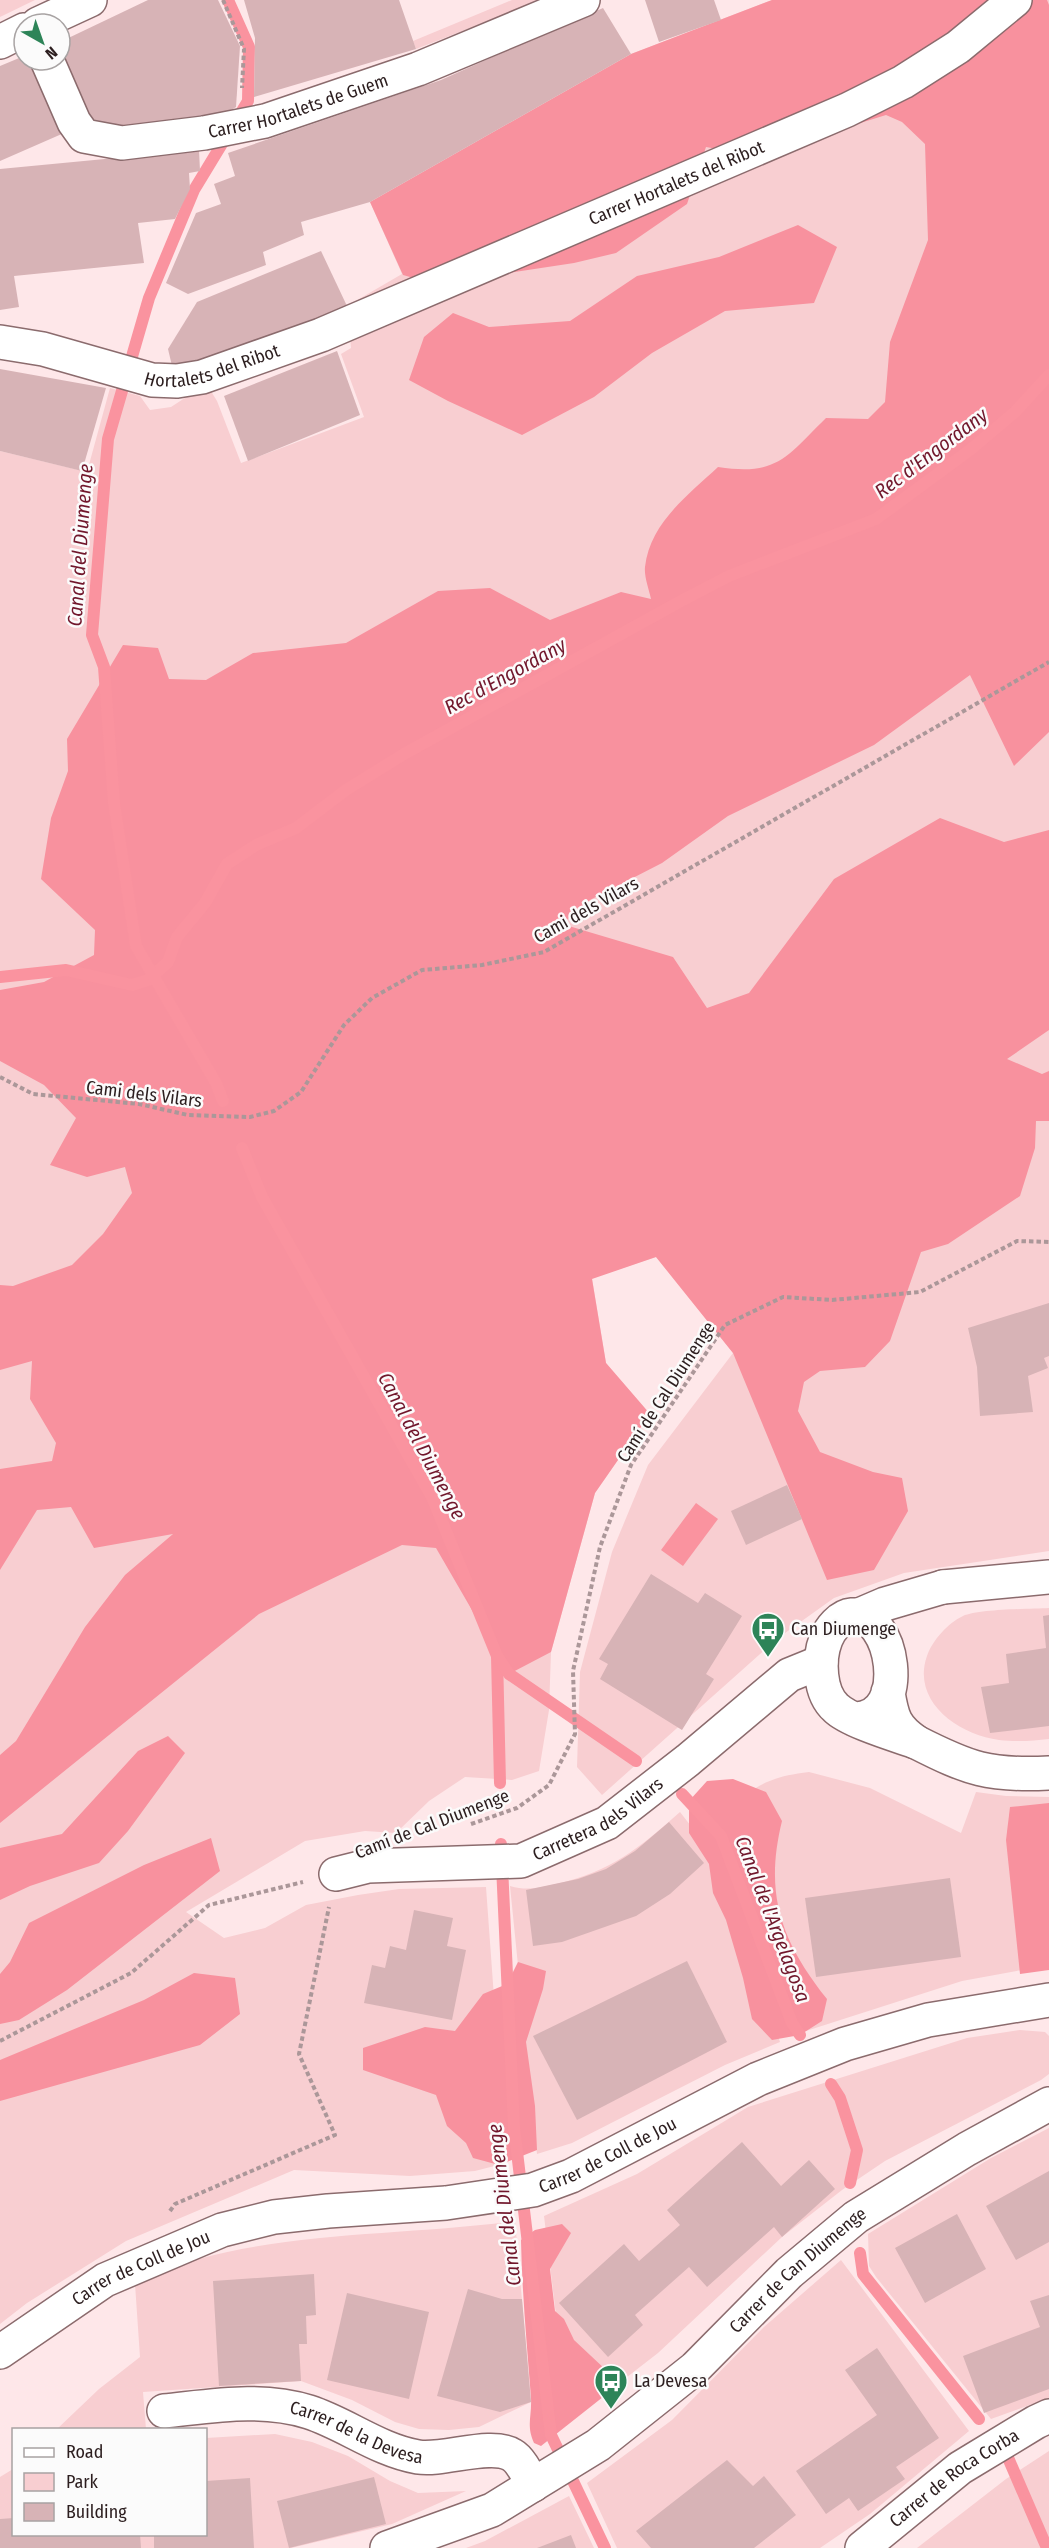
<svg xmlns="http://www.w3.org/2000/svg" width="1049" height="2548" viewBox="0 0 1049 2548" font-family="'Fira Sans Condensed',sans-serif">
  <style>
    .green { fill: #f8ced1 }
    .forest { fill: #f8919e }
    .water { fill: #fa939f }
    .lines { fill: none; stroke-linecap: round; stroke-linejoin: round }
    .stream { stroke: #fa939f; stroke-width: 12 }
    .building { fill: #d7b3b6 }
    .street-casing { stroke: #8b6b6d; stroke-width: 36 }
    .secondary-casing { stroke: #8b6b6d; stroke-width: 36 }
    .path { stroke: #ab9799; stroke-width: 4; stroke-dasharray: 4.5 3; stroke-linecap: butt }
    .street { stroke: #fff; stroke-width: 33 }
    .secondary { stroke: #fff; stroke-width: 33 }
    .labels { text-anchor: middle; stroke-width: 5; stroke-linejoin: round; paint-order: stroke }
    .street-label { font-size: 18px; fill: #2c1e1f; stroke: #fbfbfb }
    .poi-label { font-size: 18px; fill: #2c1e1f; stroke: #fbfbfb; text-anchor: start }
    .water-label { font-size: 20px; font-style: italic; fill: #71172c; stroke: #fbfbfb }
  </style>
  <rect width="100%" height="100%" fill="#fee7e9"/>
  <g class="green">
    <polygon points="0,0 35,0 0,17"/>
    <polygon points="512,0 542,0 416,49 413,41"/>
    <polygon points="772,0 1049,0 1049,1551 904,1573 834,1598 778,1638 602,1795 577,1767 580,1672 612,1552 648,1465 733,1353 656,1257 592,1278 606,1363 650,1414 595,1493 551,1652 549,1710 539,1771 512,1780 465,1777 429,1801 396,1833 365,1831 305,1841 186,1912 224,1938 265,1928 306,1905 358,1895 399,1889 486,1887 506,2163 475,2171 410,2176 294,2170 126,2241 27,2303 0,2324 0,451 87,472 110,388 140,396 150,410 171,407 194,392 209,388 217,401 241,463 364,417 341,354 351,348 347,306 402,274 370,202 631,54"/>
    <path d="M1049,1608V1739C1033,1741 1015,1742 999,1740C958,1735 911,1701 927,1656C932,1641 948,1623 963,1616C979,1609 1029,1609 1049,1608Z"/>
    <path d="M809,1772L870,1788L961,1833L976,1792L1006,1796L1049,1797V1965L962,1981L806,2031L725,1811C757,1785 768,1777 809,1772Z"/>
    <path d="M680,1812L715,1857L730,1891L780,2042L725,2065L572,2143L537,2154L510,1886C527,1891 539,1888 556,1884C612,1871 638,1849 680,1812Z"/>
    <polygon points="1020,2030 1045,2032 1049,2036 1049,2074 1041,2080 885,2161 842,2190 782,2237 658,2353 569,2422 544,2216 637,2174 748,2107 967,2038"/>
    <polygon points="1049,2128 1049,2398 991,2419 876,2277 869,2266 868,2234 991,2158"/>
    <path d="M515,2221L531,2402L479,2427L449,2430L419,2429L395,2422L352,2400L301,2381L143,2392L146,2429L56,2430L99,2389L140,2357L135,2284C156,2275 177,2264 199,2259C301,2231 410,2235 515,2221Z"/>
    <polygon points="841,2260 969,2431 870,2514 820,2548 617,2548 587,2483 672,2420 764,2327"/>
    <polygon points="275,2434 312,2442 348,2456 390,2481 418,2493 466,2491 392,2524 291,2548 0,2548 0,2477 13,2469 14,2534 206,2534 206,2438"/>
    <polygon points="1049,2451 1049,2548 917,2548 1006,2479"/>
    <polygon points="569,2496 594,2548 466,2548 485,2541"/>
  </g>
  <g class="forest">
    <path d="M772,0H1047L1049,5V732L1014,766L970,675L874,745L728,816L662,863L590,900L562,924L673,957L707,1008L749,993L834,879L940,818L1004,842L1049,830V1030L1007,1059L1042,1074L1049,1071V1121H1036L1035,1148L1020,1196L948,1244L921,1252L890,1341L865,1367L820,1371L804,1382L798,1411L820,1452L873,1472L902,1478L908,1511L874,1570L827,1580L733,1353L656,1257L592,1279L606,1363L650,1414L595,1493L551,1652L509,1674L436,1548L402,1545L259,1614L0,1823V1755L16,1741L85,1627L125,1575L173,1534L94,1548L71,1507L37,1510L0,1570V1469L52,1461L56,1443L30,1399L32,1361L0,1370V1285L13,1286L72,1265L103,1234L132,1193L125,1167L87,1177L50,1165L76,1118L44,1085L0,1061V990L44,982L94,955L95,930L41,879L51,818L68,771L67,739L123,645L158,648L169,679L206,680L253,653L346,643L438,591L490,588L550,620L621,592L651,599C649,589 644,577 645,567C650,523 688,495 718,467C778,476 786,457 826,418L868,419L885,402L890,342L928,240L925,144L902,122L886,115L796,143L734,152L706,147L687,204L616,253L574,263L435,284L403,275L370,202L631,54Z"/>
    <polygon points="798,225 837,247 814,303 725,311 652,353 594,397 522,435 448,401 409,380 424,337 453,313 489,327 570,321 637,276 719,257"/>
    <polygon points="168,1736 185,1753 128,1831 99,1863 30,1886 0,1900 0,1848 62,1834 138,1751"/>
    <path d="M733,1779L766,1792L782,1821C764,1894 781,1941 827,1999L822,2021L800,2035L772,2040L752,2019L743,1978L726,1920L713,1893L709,1864L689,1833V1801L707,1781Z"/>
    <polygon points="1049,1803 1049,1970 1020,1974 1006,1840 1010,1807"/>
    <polygon points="211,1838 220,1871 67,1990 19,2020 0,2024 0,1974 10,1962 29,1923 144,1865"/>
    <polygon points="518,1962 546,1971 543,1989 526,2042 535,2106 537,2150 499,2165 473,2158 466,2143 447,2126 436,2095 363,2070 363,2048 425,2027 455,2031 483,1994 507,1984"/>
    <polygon points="194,1973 235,1978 240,2014 200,2045 0,2101 0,2060 144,2000"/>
    <path d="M562,2224L571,2233L550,2269L555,2311L564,2319L574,2340L606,2370L608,2393L541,2446L534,2443C526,2425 532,2417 531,2398C527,2345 522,2293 521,2240L535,2230Z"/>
  </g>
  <polygon class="water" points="696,1503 718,1519 683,1566 661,1550"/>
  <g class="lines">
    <g class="stream">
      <polyline points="0,977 66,970 132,985 148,980 168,962 177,937 205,903 227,864 256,845 296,828 346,790 404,754 681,601 729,576 876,519 970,450 1015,412 1049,375"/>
      <polyline points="223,1101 216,1083 136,946 114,803 104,667 92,635 108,439 149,298 194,190 248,101 249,47 228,0"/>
      <polyline points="242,1148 262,1197 432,1497 497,1656 500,1783"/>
      <polyline points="497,1656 509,1674 636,1761"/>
      <polyline points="682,1794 721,1836 792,2023 800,2035"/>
      <polyline points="501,1844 514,2127 551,2435 605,2548"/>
      <polyline points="831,2084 840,2098 857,2150 850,2183"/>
      <polyline points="860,2253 863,2274 979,2419"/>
      <polyline points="1006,2453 1047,2548"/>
    </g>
  </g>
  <g class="building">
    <polygon points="148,0 218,0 240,46 236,107 217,119 133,134 89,123 60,51 60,42"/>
    <polygon points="244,0 399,0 416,49 254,97 255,38"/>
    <polygon points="645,0 714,0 721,20 659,42"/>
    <polygon points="603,8 631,54 370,202 301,222 304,235 263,252 266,265 188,294 166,283 196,213 221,204 214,184 235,176 228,153 441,80"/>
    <polygon points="24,56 24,60 33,60 64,133 0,161 0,66"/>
    <polygon points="199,150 200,171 189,173 190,189 175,219 138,223 144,263 14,276 19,307 0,310 0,169"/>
    <polygon points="321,251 347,306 222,358 173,370 168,349 197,302"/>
    <polygon points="337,351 360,415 248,461 224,396"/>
    <polygon points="0,369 106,388 82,471 0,451"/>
    <polygon points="1049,1303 1049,1356 1044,1358 1048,1368 1028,1376 1033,1412 980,1416 977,1367 968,1328"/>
    <polygon points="787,1485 802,1519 746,1545 731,1511"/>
    <polygon points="651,1574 698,1603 705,1593 742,1616 706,1674 714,1679 682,1730 600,1679 608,1664 599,1659"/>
    <polygon points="1049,1615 1049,1726 990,1733 981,1687 1009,1683 1006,1654 1046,1648 1043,1616"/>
    <polygon points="669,1822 704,1863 670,1894 636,1916 562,1942 533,1946 526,1890 578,1879 606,1869 635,1851"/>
    <polygon points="950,1878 961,1957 816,1977 805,1898"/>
    <polygon points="414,1910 453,1918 447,1946 466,1950 452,2020 364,2003 372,1965 385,1968 390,1946 406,1950"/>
    <polygon points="687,1961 727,2042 577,2120 533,2036"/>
    <polygon points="742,2142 781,2186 809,2160 835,2189 782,2237 774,2227 707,2287 689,2267 635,2315 643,2325 608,2357 559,2303 624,2244 639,2261 680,2225 667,2210"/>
    <polygon points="1049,2171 1049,2242 1016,2260 986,2206"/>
    <polygon points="957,2214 986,2269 925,2303 895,2248"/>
    <polygon points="314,2274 316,2315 306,2316 307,2344 299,2344 301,2381 219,2386 213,2281"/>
    <polygon points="468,2289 502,2299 522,2299 531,2402 500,2412 437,2396"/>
    <polygon points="347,2293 429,2312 409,2399 327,2380"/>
    <polygon points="1049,2295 1049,2389 984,2413 963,2356 1040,2327 1030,2301"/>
    <polygon points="877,2348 939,2438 896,2467 905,2479 858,2511 849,2498 826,2514 796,2471 877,2415 845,2370"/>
    <polygon points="727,2460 753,2486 764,2476 796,2515 754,2548 651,2548 636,2531"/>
    <polygon points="374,2477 386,2524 289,2548 277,2501"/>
    <polygon points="250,2478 254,2548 154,2548 154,2534 206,2534 206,2481"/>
    <polygon points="14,2518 14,2534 140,2534 141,2548 0,2548 0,2519"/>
    <polygon points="571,2535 576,2548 537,2548"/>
  </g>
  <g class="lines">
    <g class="street-casing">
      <g id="street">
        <path id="s1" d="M47,60L74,122L84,136L122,143L204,133L265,121L418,69L583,0"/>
        <path id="s2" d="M0,342L43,349L152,380L177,381L202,377L321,335L847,110L903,82L958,47L1015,0"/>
        <polyline points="857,1616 885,1604 943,1587"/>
        <path d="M856,1719C912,1717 893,1611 852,1615C840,1616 830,1629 826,1639C818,1659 819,1693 836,1708C849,1721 896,1735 916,1742C895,1727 892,1718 888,1692"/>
        <path d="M916,1742C969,1769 989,1776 1049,1773"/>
        <path id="s3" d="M336,1874L368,1866L521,1861L607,1823L688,1760L789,1675L821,1662"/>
        <path id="s4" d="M0,2352L105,2280L222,2230L274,2217L328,2211L446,2203L533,2190L571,2176L758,2079L845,2044L928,2020L1049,2000"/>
        <path id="s5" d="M164,2411C213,2406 261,2397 309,2412C346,2424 378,2450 418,2457C444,2461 491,2442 512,2455C521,2460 528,2476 533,2485"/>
        <path id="s6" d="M387,2548L492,2510L598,2445L695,2368L789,2273L856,2217L967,2149L1049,2104"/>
        <path id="s7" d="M862,2548L960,2468L1036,2422L1049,2416"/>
      </g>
    </g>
    <g class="secondary-casing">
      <g id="secondary">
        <polyline points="38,24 90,0"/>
        <polyline points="0,42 24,30"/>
        <polyline points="943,1587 1049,1577"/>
      </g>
    </g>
    <g class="path">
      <polyline points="223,0 244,49 242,88"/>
      <polyline points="0,1077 33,1094 139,1104 188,1115 250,1117 274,1111 301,1092 344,1025 372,998 422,970 482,965 544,952 1049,662"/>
      <polyline points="471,1824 517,1808 549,1785 575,1734 573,1671 600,1547 631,1465 725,1325 783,1297 832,1300 920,1292 1017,1241 1049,1242"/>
      <polyline points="0,2041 131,1973 209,1905 303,1882"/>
      <polyline points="170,2211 175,2204 335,2135 299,2054 329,1907"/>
    </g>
    <use href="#street" class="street"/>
    <use href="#secondary" class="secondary"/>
  </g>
  <defs>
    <g id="bus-pin" transform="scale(1.725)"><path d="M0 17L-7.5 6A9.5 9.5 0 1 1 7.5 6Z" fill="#2d8458" stroke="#fbfbfb"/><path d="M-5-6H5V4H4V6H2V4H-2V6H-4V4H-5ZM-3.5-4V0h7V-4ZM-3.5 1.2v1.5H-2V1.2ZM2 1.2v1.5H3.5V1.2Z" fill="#fff"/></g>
  </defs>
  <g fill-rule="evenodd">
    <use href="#bus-pin" x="768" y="1629"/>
    <use href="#bus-pin" x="611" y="2381"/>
  </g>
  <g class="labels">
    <g class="street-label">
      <text dy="6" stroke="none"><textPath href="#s1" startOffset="304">Carrer Hortalets de Guem</textPath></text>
      <text dy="6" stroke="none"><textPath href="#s2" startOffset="720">Carrer Hortalets del Ribot</textPath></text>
      <text dy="6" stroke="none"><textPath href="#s2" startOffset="219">Hortalets del Ribot</textPath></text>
      <text transform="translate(586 910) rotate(-29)" y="6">Cami dels Vilars</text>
      <text transform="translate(144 1094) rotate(7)" y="6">Cami dels Vilars</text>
      <text transform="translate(666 1392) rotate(-57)" y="6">Camí de Cal Diumenge</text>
      <text dy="6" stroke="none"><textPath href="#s3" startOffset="274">Carretera dels Vilars</textPath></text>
      <text transform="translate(432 1824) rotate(-21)" y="6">Camí de Cal Diumenge</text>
      <text dy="6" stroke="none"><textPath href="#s4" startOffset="651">Carrer de Coll de Jou</textPath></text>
      <text dy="6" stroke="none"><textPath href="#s4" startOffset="165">Carrer de Coll de Jou</textPath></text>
      <text dy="6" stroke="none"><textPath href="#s6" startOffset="502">Carrer de Can Diumenge</textPath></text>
      <text dy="6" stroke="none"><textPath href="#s5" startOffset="198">Carrer de la Devesa</textPath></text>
      <text dy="6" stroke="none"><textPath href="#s7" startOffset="116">Carrer de Roca Corba</textPath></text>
    </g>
    <g class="poi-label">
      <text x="791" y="1635">Can Diumenge</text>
      <text x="634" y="2387">La Devesa</text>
    </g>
    <g class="water-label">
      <text transform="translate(931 453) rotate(-37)" y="7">Rec d'Engordany</text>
      <text transform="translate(80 545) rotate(-86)" y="7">Canal del Diumenge</text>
      <text transform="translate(505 676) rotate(-29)" y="7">Rec d'Engordany</text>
      <text transform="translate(422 1446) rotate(62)" y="7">Canal del Diumenge</text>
      <text transform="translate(773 1919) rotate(69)" y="7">Canal de l'Argelagosa</text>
      <text transform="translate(504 2205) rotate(-97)" y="7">Canal del Diumenge</text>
    </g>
  </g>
  <rect x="12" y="2428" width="195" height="108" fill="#fbfbfb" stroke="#a8a3a3" stroke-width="1.5"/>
  <rect x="24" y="2448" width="30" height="9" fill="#ffffff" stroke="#a8a3a3" stroke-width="1.5"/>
  <text x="66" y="2458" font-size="18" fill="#2c1e1f">Road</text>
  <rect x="24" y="2473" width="30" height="18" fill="#f8ced1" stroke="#a8a3a3" stroke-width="1.5"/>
  <text x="66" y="2488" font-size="18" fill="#2c1e1f">Park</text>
  <rect x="24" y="2503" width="30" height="18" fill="#d7b3b6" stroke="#a8a3a3" stroke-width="1.5"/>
  <text x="66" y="2518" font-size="18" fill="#2c1e1f">Building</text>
  <g transform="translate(42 42) rotate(140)"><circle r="28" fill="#fbfbfb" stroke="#a8a3a3" stroke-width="1.5"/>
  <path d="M0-4.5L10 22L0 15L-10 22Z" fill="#2d8458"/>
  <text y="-9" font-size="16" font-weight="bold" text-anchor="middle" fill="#2c1e1f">N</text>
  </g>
</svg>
